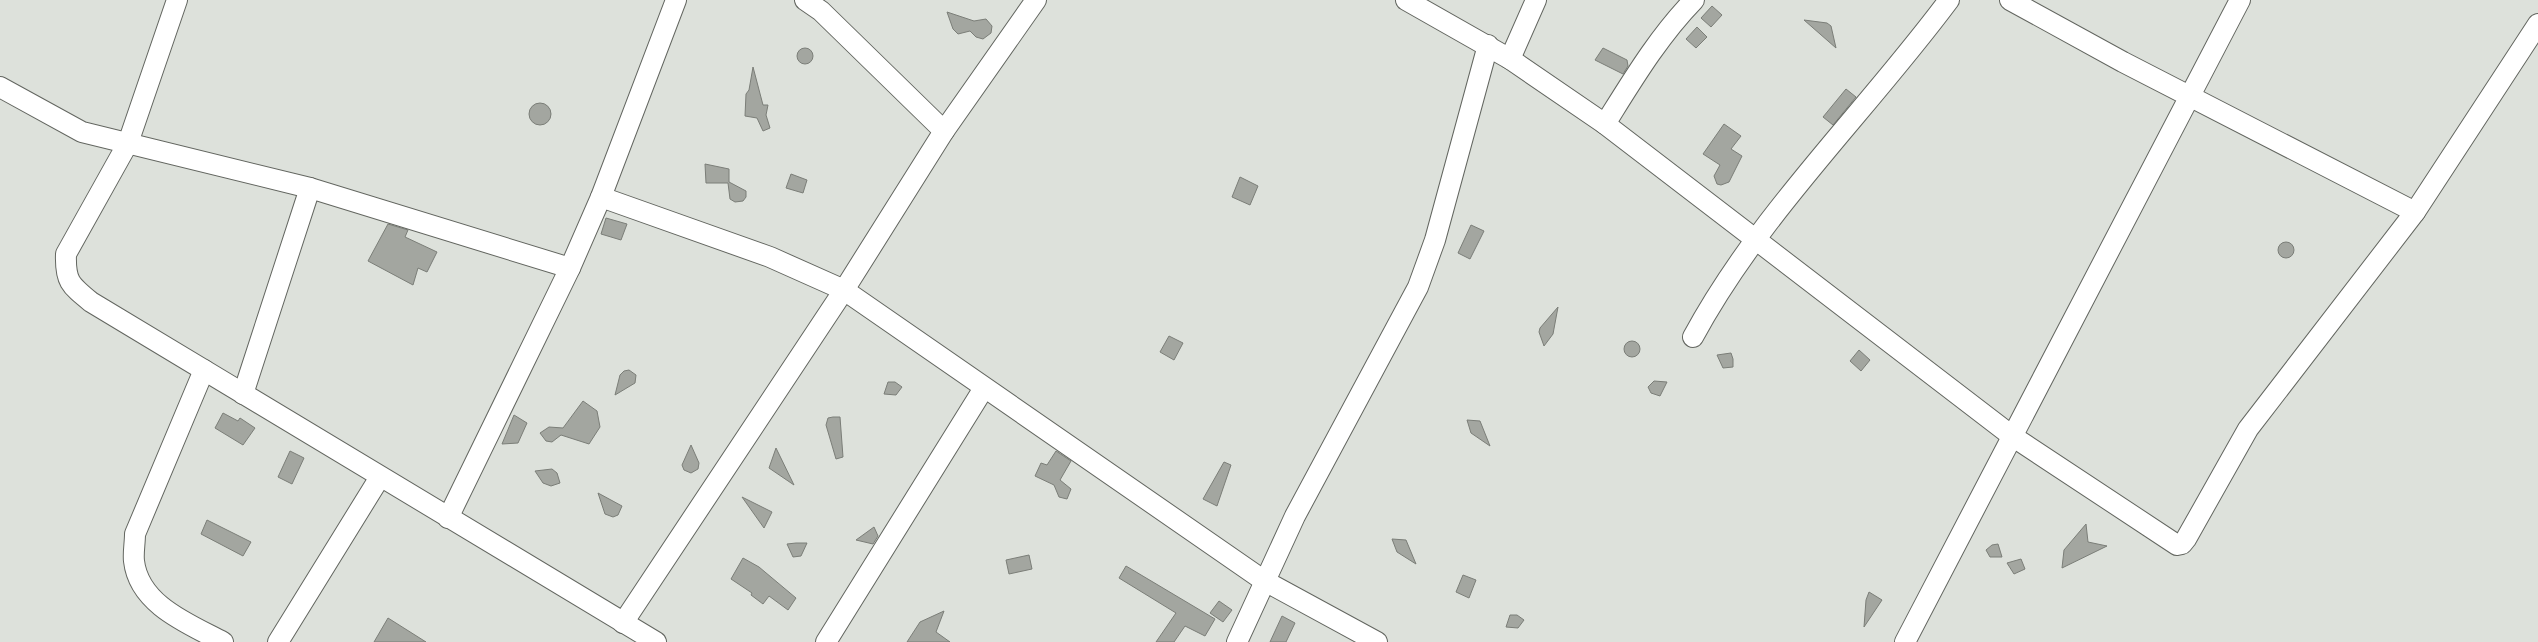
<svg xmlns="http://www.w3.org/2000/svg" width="2538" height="642" viewBox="0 0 2538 642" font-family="'Libre Baskerville',serif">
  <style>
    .building { fill: #a3a6a0; stroke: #7b7e78 }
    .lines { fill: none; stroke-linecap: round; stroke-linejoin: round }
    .minor-casing { stroke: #636660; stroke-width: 22 }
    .minor { stroke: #fff; stroke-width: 20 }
  </style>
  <rect width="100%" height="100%" fill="#dde1db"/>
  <g class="building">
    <polygon points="1712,6 1722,15 1711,27 1701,18"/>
    <polygon points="947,12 974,21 986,19 992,26 991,33 983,39 976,37 970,31 958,34 953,29"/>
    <polygon points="1804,20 1827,23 1831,26 1836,48"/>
    <polygon points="1697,27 1707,37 1696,48 1686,39"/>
    <polygon points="1603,48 1627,60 1628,66 1623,74 1595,60"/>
    <circle cx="805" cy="56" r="8"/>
    <polygon points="753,67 763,105 768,105 766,115 770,128 763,131 757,118 745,116 746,94 749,90"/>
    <polygon points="1846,89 1856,97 1833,125 1823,117"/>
    <circle cx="540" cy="114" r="11"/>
    <polygon points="1724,124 1741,136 1731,149 1742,156 1729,182 1721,185 1717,184 1714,176 1720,165 1703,154"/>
    <polygon points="705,164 729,169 729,182 746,191 746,197 743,201 735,202 730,199 728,183 706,183"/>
    <polygon points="791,174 807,180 803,193 786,188"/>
    <polygon points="1240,177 1258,186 1250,205 1232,197"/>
    <polygon points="606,218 627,224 621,240 601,234"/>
    <polygon points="388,224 408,230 405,237 437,252 427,272 418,268 413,285 368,261"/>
    <polygon points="1471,225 1484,231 1470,259 1458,253"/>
    <circle cx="2286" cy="250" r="8"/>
    <polygon points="1558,307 1553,334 1544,346 1539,332 1540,328"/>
    <polygon points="1169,336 1183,343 1174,360 1160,352"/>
    <circle cx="1632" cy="349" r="8"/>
    <polygon points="1859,350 1870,360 1861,371 1850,361"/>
    <polygon points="1731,353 1733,359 1733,367 1723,368 1717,355"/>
    <polygon points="629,370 636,375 635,383 615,395 620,375 624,371"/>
    <polygon points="1654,381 1667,382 1660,396 1651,393 1648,387"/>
    <polygon points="888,382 895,382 902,387 896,395 884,394"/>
    <polygon points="583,401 597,411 600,427 589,444 561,435 552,442 546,441 540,433 549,427 563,428"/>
    <polygon points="223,413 238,421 240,418 255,428 243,445 215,428"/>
    <polygon points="514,415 527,423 518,443 502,444"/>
    <polygon points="833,417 840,417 843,457 836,459 826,425 828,418"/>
    <polygon points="1467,420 1480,421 1490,446 1471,433"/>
    <polygon points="691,445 699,463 698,469 691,473 684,470 682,465"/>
    <polygon points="776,448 794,485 769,468"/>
    <polygon points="290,451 304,458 292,484 278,477"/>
    <polygon points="1056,451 1071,461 1060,480 1071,489 1067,499 1059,497 1054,485 1035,476 1041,463 1047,465"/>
    <polygon points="1224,462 1231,465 1217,506 1203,499"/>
    <polygon points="552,469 557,473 560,483 551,486 543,483 535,471"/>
    <polygon points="598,493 622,506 618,515 613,517 605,514"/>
    <polygon points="742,497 772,512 764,528"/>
    <polygon points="207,520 251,542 243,556 201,534"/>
    <polygon points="2086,524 2088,542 2107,546 2062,568 2064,550"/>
    <polygon points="874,527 878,536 873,544 856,540"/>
    <polygon points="1392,539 1406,540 1416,564 1397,552"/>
    <polygon points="796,543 807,543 801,556 793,557 787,544"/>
    <polygon points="1998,544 2002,557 1990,557 1986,550 1992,545"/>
    <polygon points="1029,555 1032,569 1009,574 1006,560"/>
    <polygon points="743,558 759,567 796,598 788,610 769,596 763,604 751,595 752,593 731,579"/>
    <polygon points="2021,559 2025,569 2014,574 2007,563"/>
    <polygon points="1126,566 1215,619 1205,636 1185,626 1174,642 1156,642 1176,613 1119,578"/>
    <polygon points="1463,575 1476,580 1469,598 1456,592"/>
    <polygon points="1869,592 1882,600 1864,627 1866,600"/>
    <polygon points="1219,601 1232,610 1223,622 1210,613"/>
    <polygon points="944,611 936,632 950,642 907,642 920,622"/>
    <polygon points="1510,615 1517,615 1524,620 1518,628 1506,627"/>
    <polygon points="1282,616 1295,623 1286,642 1270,642"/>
    <polygon points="388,618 426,642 374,642"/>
  </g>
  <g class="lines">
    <g class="minor-casing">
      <g id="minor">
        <path d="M177,0L128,143L66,254C65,281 70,285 91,302L656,642"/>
        <polyline points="805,0 821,11 944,131"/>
        <polyline points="1406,0 1510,59 1605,124 2012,436 2177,545 2182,544 2186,539 2248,429 2415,212 2538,24"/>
        <polyline points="2010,0 2123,62 2415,212"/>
        <polyline points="1510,59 1536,0"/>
        <polyline points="0,87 82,132 310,188 570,268"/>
        <path d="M1605,124C1632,81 1658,37 1694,0"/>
        <polyline points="601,197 770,257 844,290 1263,580 1377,642"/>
        <path d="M1693,337C1760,213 1865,113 1949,0"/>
        <path d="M204,370L135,534C135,543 133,553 134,561C139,605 189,624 223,642"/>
        <polyline points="243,394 310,188"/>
        <polyline points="448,518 570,268 601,197 676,0"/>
        <polyline points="623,623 844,290 944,131 1036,0"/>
        <polyline points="278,642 380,477"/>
        <polyline points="826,642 984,388"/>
        <polyline points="1237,642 1295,516 1418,287 1435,240 1488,45"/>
        <polyline points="1905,642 2240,0"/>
      </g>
    </g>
    <use href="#minor" class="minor"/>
  </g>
</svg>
